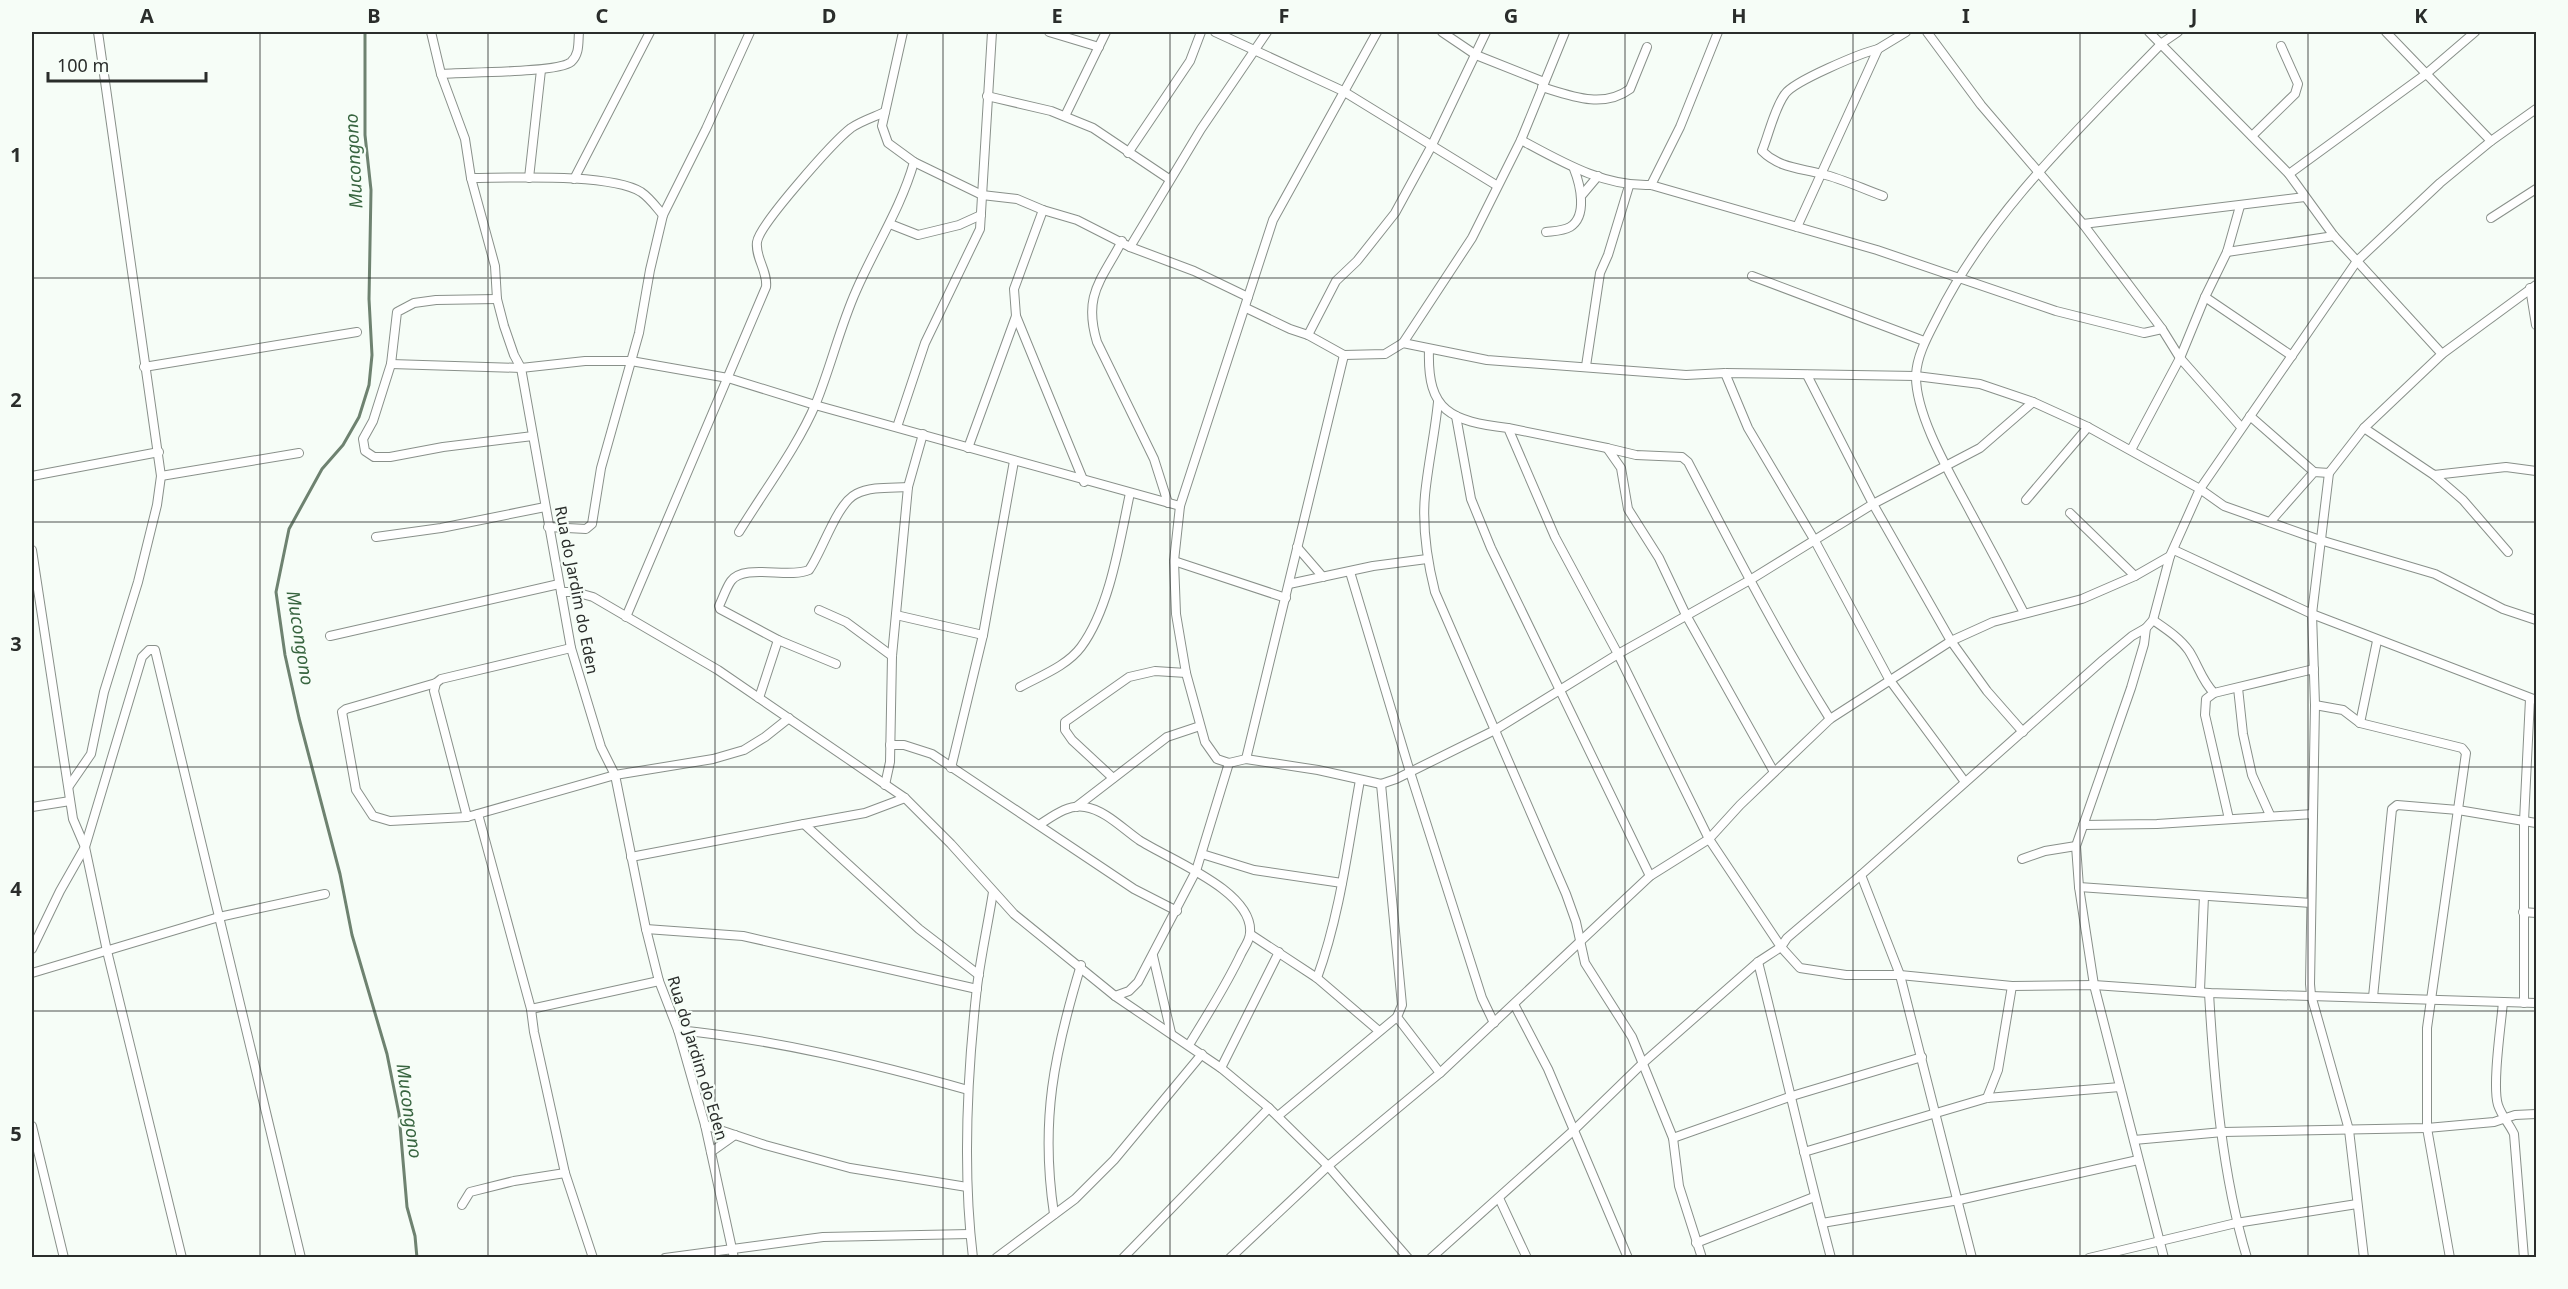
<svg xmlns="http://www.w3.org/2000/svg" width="2568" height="1289" viewBox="0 0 2568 1289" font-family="'Noto Sans',sans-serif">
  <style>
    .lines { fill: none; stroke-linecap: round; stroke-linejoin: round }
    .stream { stroke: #6e8270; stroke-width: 3 }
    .minor-casing { stroke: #89908a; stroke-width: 10 }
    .minor { stroke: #fff; stroke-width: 8 }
    .grid { fill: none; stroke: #2a2d2b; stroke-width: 1.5; stroke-opacity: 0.55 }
    .labels { text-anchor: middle; stroke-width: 4.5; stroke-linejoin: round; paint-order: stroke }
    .street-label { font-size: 16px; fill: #2a2d2b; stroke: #f6fdf7 }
    .water-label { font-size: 18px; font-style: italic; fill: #37643f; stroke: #f6fdf7 }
    .neatline { fill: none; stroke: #2a2d2b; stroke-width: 2 }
    .grid-label { font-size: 20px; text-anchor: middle; font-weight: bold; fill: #2a2d2b }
  </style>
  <rect width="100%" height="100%" fill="#f6fdf7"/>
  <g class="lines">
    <polyline class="stream" points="365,32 365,135 371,190 369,299 372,355 369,385 359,417 343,445 322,469 289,529 276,592 285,655 299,718 340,874 352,935 387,1054 399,1114 407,1207 415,1236 417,1258"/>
    <g class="minor-casing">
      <g id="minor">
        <polyline points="431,32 441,74 465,139 471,178 495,266 497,299 504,326 514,355 521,368 571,648 601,747 615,775 646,929 659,981 678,1030 705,1125 734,1258"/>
        <polyline points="1049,32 1099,47"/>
        <polyline points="1215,32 1343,91 1496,185"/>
        <polyline points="1377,32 1273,220 1180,506 1174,561 1176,614 1186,673 1205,742 1217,759 1229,763 1246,759 1318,770 1381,784 1396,779 1495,730 1618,654 1750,580 1873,504 1980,448 2033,402"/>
        <polyline points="1442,32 1476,55 1544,82"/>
        <polyline points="1927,32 1981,105 2083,224 2162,329 2180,358 2241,427"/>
        <polyline points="2149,32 2289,174 2334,236 2442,354"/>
        <polyline points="2386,32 2491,141"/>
        <path d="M1878,49C1861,53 1794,81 1785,94C1774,109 1769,134 1762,151C1779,168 1800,168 1822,174C1843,179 1863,189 1883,196"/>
        <path d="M441,74C464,72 558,73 571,62C580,54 578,42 579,32"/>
        <path d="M1542,87C1571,96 1603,109 1630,89L1647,47"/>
        <polyline points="987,96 1051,111 1093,128 1169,179"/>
        <polyline points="1065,116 1106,32"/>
        <polyline points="2252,136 2295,94 2298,84 2281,46"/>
        <path d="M1521,140C1562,162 1604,187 1651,185L1877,250L2056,311L2144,333L2162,329"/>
        <polyline points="1128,153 1190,61 1201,32"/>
        <polyline points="914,162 982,195 1017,199 1043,210 1077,220 1130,247 1194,271 1248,297"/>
        <polyline points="2289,174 2426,74 2475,32"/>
        <path d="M471,178C509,178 610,173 641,192C650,198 656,207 663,215"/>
        <polyline points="529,178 541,70"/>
        <polyline points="574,179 650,32"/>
        <polyline points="1651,185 1680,127 1718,32"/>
        <polyline points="1582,195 1598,176"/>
        <polyline points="2491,218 2536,189"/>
        <polyline points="890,224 918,235 959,225 981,215"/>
        <polyline points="2083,224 2305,197"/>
        <polyline points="1797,227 1878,49 1906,32"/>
        <path d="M1546,232C1554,231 1563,231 1570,227C1588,216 1580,184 1574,169"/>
        <path d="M1122,241C1101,281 1083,295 1097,342L1154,459L1168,503"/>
        <polyline points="1130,247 1201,129 1267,32"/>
        <polyline points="2227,252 2334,236"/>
        <polyline points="1752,276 1924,341"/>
        <polyline points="2530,288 2536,325"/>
        <polyline points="2205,297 2292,356"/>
        <polyline points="497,299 436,300 414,303 397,312 391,364 373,421 363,439 365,451 374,457 390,457 443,447 533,436"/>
        <polyline points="1246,308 1290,329 1308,335 1344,355 1385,354 1403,343 1487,360 1686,375 1725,373 1916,376 1980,384 2033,402 2088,427 2200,489 2224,506 2320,540 2435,574 2503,609 2536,620"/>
        <polyline points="1016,316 1084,482"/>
        <polyline points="1308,335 1336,281 1357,261 1395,213 1431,147 1486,32"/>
        <polyline points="1403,343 1472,238 1521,140 1565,32"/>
        <path d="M1429,350C1427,412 1451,421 1508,428L1555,537L1618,654L1709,839L1781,947L1800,968L1846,975H1900L2012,986L2094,985L2209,993L2536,1003"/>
        <polyline points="391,364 521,368 585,361 631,361 728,378 815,405 1180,506"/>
        <polyline points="1586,366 1600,273 1608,255 1629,186"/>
        <polyline points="144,367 357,332"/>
        <polyline points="1725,373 1748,428 1815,541 1889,679 1965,782"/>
        <polyline points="1807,375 1873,504 1951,641 1987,691 2023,732"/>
        <path d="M1438,402C1435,433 1428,464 1425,495C1422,528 1427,560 1435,592L1566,894L1576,922L1585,963L1632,1037L1673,1138L1679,1186L1702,1258"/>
        <polyline points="1456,416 1471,499 1491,548 1650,876"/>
        <polyline points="2250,416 2314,472"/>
        <polyline points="897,427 925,343 980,229 992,32"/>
        <polyline points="1508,428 1607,448"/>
        <polyline points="2364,428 2434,475 2506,467 2536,471"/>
        <polyline points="968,448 1016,316 1014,289 1043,210"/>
        <polyline points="2131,450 2180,358 2205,297 2227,252 2240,206"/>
        <polyline points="2329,473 2312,614 2315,705 2310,984 2311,995 2349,1130 2364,1258"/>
        <polyline points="2434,475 2463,500 2508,552"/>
        <polyline points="32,476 159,452"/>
        <polyline points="161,476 299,453"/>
        <polyline points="2026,500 2088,427"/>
        <polyline points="2070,513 2135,576"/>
        <polyline points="2270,522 2314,472 2329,473 2364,428 2442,354 2536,285"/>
        <polyline points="548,527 586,529 592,524 601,468 639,333 650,270 663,215 706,129 750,32"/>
        <path d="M739,532C764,491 798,446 816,403C831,366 840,327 856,291C875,247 901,208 914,162L888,143L882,126L903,32"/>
        <polyline points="376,537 441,528 545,507"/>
        <polyline points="1297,547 1323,577"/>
        <polyline points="32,550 73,819 85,847 107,951 182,1258"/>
        <polyline points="2174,550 2312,614 2536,700"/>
        <polyline points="1174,561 1286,598"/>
        <polyline points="1350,572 1410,772 1482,998 1494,1023"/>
        <polyline points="1289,584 1373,566 1427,559"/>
        <polyline points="561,592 575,592 593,597 718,670 905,798 951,844 1014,914 1115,996 1221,1068 1269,1108 1328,1166 1408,1258"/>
        <polyline points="819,610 846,622 892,656"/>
        <path d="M2024,613C2007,580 1989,546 1971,513C1952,477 1915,416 1916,375C1917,354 1929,334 1938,316C1991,210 2081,127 2162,43L2178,32"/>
        <polyline points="896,615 983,635"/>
        <path d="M626,617L766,287C768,271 755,258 757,242C759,225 834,141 851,128C861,121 874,117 885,112"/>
        <path d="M2153,620C2166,629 2180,638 2189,651C2198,665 2202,681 2214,693L2314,669"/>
        <polyline points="330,636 559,584"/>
        <polyline points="778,640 836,664"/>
        <polyline points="436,683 434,691 467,817 615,775 713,759 744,750 765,737 789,718"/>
        <path d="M1020,687C1040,676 1067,666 1081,647C1110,608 1120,540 1130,493"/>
        <polyline points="2238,688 2243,734 2252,775 2270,815"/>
        <polyline points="2214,693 2206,699 2205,715 2229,819"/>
        <path d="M759,698L778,640L720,609L719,606C723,598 726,588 731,581C744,563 789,579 809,570C822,552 837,503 856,494C871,486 892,488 908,487"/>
        <polyline points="2315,705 2343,710 2360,723 2462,748 2466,753 2427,1028 2427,1128 2450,1258"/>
        <polyline points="2360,723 2377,641"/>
        <polyline points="890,745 904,745 932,754 1134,889 1177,911"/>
        <polyline points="1246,759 1344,355"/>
        <polyline points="951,768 983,635 1014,461"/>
        <path d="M1774,772L1686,615L1659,558L1628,509L1621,468L1607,448L1636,455L1682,457L1688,462C1733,548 1778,636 1830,719"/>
        <polyline points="1113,778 1072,740 1065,730 1065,722 1129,677 1155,671 1186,673"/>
        <polyline points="1381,784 1402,1005 1397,1017 1440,1073"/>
        <polyline points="885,785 890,762 892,656 908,487 923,434"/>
        <polyline points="69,786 91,754 104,692 138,582 157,505 161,476 98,32"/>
        <polyline points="905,798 865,813 804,824 919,929 979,975"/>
        <polyline points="32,807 70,801"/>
        <polyline points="1076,807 1167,737 1200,726"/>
        <polyline points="478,814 531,1009 534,1032 565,1173 593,1258"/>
        <polyline points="467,817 390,821 373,816 356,790 342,712 346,709 436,683 441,679 571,648"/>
        <path d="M1039,825C1053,816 1068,804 1085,807C1105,810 1123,829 1139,840C1168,859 1254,891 1250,933C1250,940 1244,948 1241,954C1226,986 1207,1015 1189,1045"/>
        <polyline points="2083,825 2157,824 2313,814"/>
        <polyline points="1202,854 1254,870 1342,883"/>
        <polyline points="631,857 804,824"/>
        <polyline points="2022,859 2045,851 2076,846"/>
        <polyline points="1861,875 1900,975 1972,1258"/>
        <polyline points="2079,887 2311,903"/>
        <polyline points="2523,912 2536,913"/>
        <polyline points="646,929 743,936 977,989"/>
        <polyline points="1250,934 1317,978 1379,1031"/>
        <polyline points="32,949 60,891 85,847 142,657 149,650 155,650 301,1258"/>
        <polyline points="1153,956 1171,1033"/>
        <path d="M1758,962C1783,1061 1805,1160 1831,1258"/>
        <polyline points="32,973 219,917 325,894"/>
        <path d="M1317,978C1340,915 1348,847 1360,780"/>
        <polyline points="2200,990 2204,896"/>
        <path d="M2209,993C2214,1079 2222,1175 2247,1258"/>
        <polyline points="1115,996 1129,991 1138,982 1196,871 1229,763"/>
        <polyline points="2373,997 2392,809 2397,805 2458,810 2536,823"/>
        <path d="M2503,1002C2501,1025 2492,1086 2498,1105C2502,1117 2509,1123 2514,1134L2524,1258"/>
        <polyline points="2524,1003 2524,821 2530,699"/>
        <polyline points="1515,1006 1548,1069 1628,1258"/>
        <polyline points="531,1009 659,981"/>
        <path d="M678,1030C777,1040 872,1063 968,1090"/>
        <polyline points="1221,1068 1279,952"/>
        <polyline points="1987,1098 1998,1070 2012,986"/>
        <polyline points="1278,1116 1397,1017"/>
        <polyline points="705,1125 765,1145 850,1168 967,1187"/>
        <polyline points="32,1126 64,1258"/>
        <polyline points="1673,1138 1792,1096 1922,1057"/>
        <polyline points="2134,1140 2223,1132 2427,1128 2494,1122 2515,1115 2536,1114"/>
        <polyline points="711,1152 735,1135"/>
        <polyline points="1804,1152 1987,1098 2120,1087"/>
        <polyline points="1499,1198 1527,1258"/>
        <polyline points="462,1205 470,1192 514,1181 565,1173"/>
        <path d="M1054,1214C1040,1121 1054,1054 1081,965"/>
        <polyline points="1822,1223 1959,1200 2138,1160"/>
        <polyline points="1696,1243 1814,1197"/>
        <polyline points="665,1258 823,1237 970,1234"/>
        <path d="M973,1258C962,1168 967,1076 977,987C981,955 988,924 993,892"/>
        <polyline points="996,1258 1075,1199 1114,1160 1202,1054"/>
        <polyline points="1123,1258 1269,1108"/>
        <polyline points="1230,1258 1328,1166 1440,1073 1650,876 1709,839 1740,805 1830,719 1951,641 1993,622 2082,599 2135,576 2170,556 2200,489 2357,261 2440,183 2491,141 2536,109"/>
        <polyline points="1431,1258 1574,1130 1643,1063 1758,962 1781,947 1787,938 1861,875 2103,660 2132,636 2146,628"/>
        <polyline points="2089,1258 2236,1223 2357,1204"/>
        <polyline points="2164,1258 2094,985 2079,887 2076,846 2131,688 2144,644 2146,628 2153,620 2170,556"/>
      </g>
    </g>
    <use href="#minor" class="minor"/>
  </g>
  <path class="grid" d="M260,32V1258M488,32V1258M715,32V1258M943,32V1258M1170,32V1258M1398,32V1258M1625,32V1258M1853,32V1258M2080,32V1258M2308,32V1258M32,278H2536M32,522H2536M32,767H2536M32,1011H2536"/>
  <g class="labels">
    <g class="street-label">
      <text transform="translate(577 590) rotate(79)" y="6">Rua do Jardim do Eden</text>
      <text transform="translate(698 1058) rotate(73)" y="6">Rua do Jardim do Eden</text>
    </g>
    <g class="water-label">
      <text transform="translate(354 161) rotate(-93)" y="6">Mucongono</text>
      <text transform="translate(300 638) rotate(81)" y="6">Mucongono</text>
      <text transform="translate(409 1111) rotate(82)" y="6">Mucongono</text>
    </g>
  </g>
  <rect width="2568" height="1289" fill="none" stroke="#f6fdf7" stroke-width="66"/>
  <path d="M48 72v9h158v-9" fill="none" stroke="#2a2d2b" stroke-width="3"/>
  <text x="57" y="72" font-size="18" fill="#2a2d2b" stroke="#f6fdf7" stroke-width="4.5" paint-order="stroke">100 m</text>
  <rect x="33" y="33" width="2502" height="1223" class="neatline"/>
  <g class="grid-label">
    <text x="147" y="23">A</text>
    <text x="374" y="23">B</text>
    <text x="602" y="23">C</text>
    <text x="829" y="23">D</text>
    <text x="1057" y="23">E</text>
    <text x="1284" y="23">F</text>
    <text x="1511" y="23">G</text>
    <text x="1739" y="23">H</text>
    <text x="1966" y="23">I</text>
    <text x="2194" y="23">J</text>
    <text x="2421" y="23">K</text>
    <text x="16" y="162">1</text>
    <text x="16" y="407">2</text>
    <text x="16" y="651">3</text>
    <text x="16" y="896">4</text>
    <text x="16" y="1141">5</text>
  </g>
</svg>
